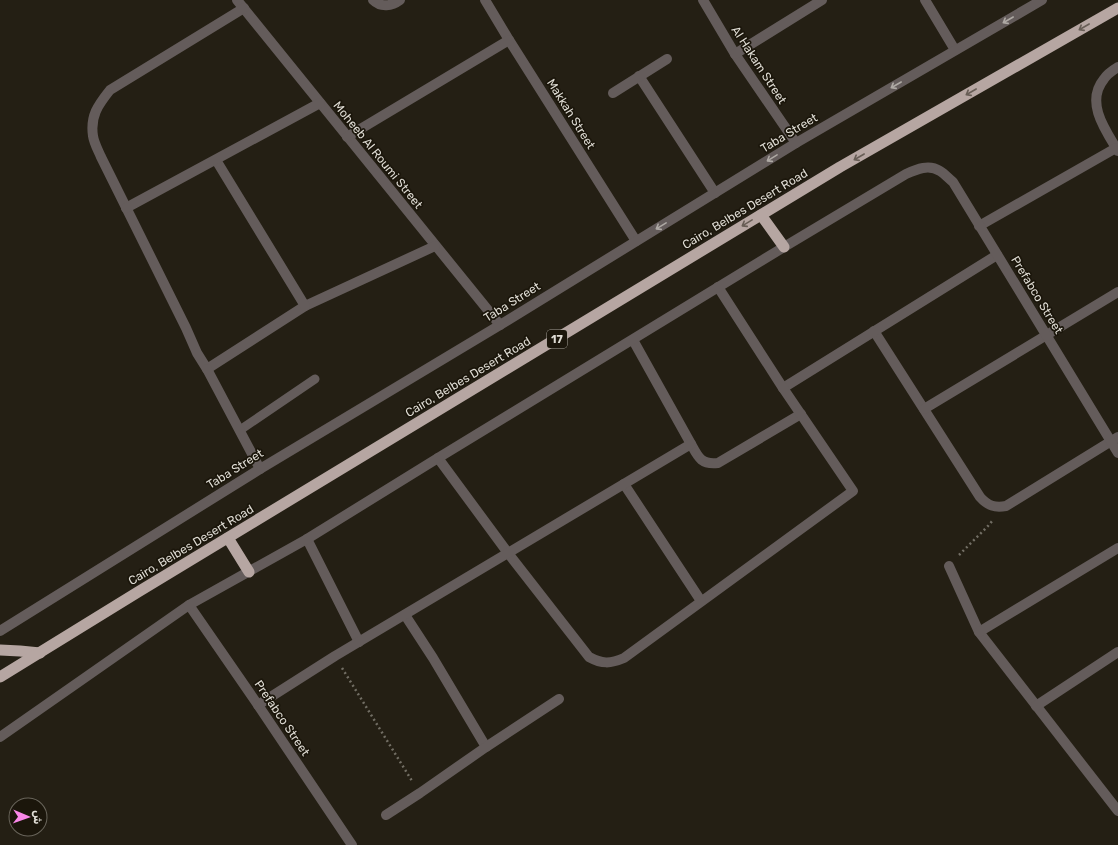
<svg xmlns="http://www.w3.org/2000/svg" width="1118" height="845" viewBox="0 0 1118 845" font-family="Rubik,Cairo,sans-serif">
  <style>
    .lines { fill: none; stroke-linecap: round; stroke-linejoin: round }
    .path { stroke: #726e64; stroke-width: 2.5; stroke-dasharray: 2 3; stroke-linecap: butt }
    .service { stroke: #645c5b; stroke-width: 9 }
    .minor { stroke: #645c5b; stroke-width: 10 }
    .tertiary { stroke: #645c5b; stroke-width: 10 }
    .trunk { stroke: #b6a6a2; stroke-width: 11 }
    .oneway { stroke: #aea9a4 }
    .oneway2 { stroke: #685e56 }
    .labels { text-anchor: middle; stroke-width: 3.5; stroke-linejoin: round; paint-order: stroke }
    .shield { fill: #1b160b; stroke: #a4a198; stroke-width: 1 }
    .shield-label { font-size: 11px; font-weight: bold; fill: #dfdcd4 }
    .street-label { font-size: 12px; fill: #dfdcd4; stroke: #1b160b }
  </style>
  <rect width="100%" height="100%" fill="#241f14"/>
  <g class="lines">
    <g class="path">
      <polyline points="959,555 988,526 993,520"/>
      <polyline points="342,668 412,781"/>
    </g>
    <polyline class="service" points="240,430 315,379"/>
    <g class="minor">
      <polyline points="237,0 500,325"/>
      <path d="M373,0C381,8 392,6 400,0"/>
      <polyline points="485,0 509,40 636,241"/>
      <polyline points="703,0 735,54 796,143"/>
      <polyline points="925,0 955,50"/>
      <path d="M244,8L110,90C98,105 90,116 93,136C94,143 98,150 101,157L186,328L197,353L207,369L305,306L435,246"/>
      <polyline points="735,54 822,0"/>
      <path d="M1118,67C1113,70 1107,74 1104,79C1085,102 1105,130 1118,151"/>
      <polyline points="639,76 715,193"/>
      <polyline points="613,93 667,59"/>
      <polyline points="347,137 509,40"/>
      <polyline points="216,160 305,306"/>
      <polyline points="126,208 320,103"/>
      <polyline points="979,226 1116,148"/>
      <path d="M874,331L980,497C988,506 995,508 1006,506L1118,437"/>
      <path d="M633,340L691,444C698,457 701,465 718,463L801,414"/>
      <polyline points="207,369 260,469"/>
      <polyline points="783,388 997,255"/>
      <polyline points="924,409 1118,292"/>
      <path d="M438,458L508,553L589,657C602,664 610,664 624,658L853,491L783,388L718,287"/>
      <polyline points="624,484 701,601"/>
      <polyline points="307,539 359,642"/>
      <polyline points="949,566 979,632 1118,811"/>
      <polyline points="189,605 258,705 352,845"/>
      <polyline points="405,615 433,658 486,747"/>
      <polyline points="979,632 1118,548"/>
      <polyline points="258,705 335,656 691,444"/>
      <polyline points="1036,706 1118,652"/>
      <path d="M0,737L189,605L307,539L438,458L784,247L906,174C917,169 929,164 940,171C945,174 949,179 953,182L1118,453"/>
      <polyline points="386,815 420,793 486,747 559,699"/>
    </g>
    <polyline class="tertiary" points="0,631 260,469 500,325 796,143 1042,0"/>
    <g class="trunk">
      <polyline points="761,215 784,247"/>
      <polyline points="228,538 249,572"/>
      <polyline points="0,650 20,651 40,653"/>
      <polyline points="0,677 138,592 840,167 1118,8"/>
    </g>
  </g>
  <defs><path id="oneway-shaft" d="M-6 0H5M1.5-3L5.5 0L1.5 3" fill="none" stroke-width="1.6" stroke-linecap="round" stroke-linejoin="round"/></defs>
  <g class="oneway">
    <use href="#oneway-shaft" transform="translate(1008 20) rotate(150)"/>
    <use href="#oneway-shaft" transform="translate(896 85) rotate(150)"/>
    <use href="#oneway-shaft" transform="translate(772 158) rotate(148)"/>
    <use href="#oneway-shaft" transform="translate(661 226) rotate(149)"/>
  </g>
  <g class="oneway2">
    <use href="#oneway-shaft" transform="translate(1084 27) rotate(150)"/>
    <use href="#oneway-shaft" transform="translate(971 92) rotate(150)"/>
    <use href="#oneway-shaft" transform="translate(859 157) rotate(150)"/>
    <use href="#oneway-shaft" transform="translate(747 223) rotate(149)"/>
  </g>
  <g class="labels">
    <rect class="shield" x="547" y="330" width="20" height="18" rx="3"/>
    <g class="shield-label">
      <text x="557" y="343">17</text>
    </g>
    <g class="street-label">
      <text transform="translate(759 65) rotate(57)" y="4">Al Hakam Street</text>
      <text transform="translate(571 114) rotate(58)" y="4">Makkah Street</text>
      <text transform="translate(789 133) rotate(-31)" y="4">Taba Street</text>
      <text transform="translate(378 155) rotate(51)" y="4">Moheeb Al Roumi Street</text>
      <text transform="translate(745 209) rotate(-31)" y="4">Cairo, Belbes Desert Road</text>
      <text transform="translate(1037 295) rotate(59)" y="4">Prefabco Street</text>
      <text transform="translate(512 302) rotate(-32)" y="4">Taba Street</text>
      <text transform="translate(468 377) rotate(-31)" y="4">Cairo, Belbes Desert Road</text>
      <text transform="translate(235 469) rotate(-32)" y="4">Taba Street</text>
      <text transform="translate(191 545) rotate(-31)" y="4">Cairo, Belbes Desert Road</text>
      <text transform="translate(282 718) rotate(56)" y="4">Prefabco Street</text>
    </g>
  </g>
  <g transform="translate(28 817) rotate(92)"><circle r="19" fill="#1b160b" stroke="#69655b"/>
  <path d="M0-3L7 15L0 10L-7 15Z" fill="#f987e8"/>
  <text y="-6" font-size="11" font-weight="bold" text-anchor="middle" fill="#dfdcd4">ش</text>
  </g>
</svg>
